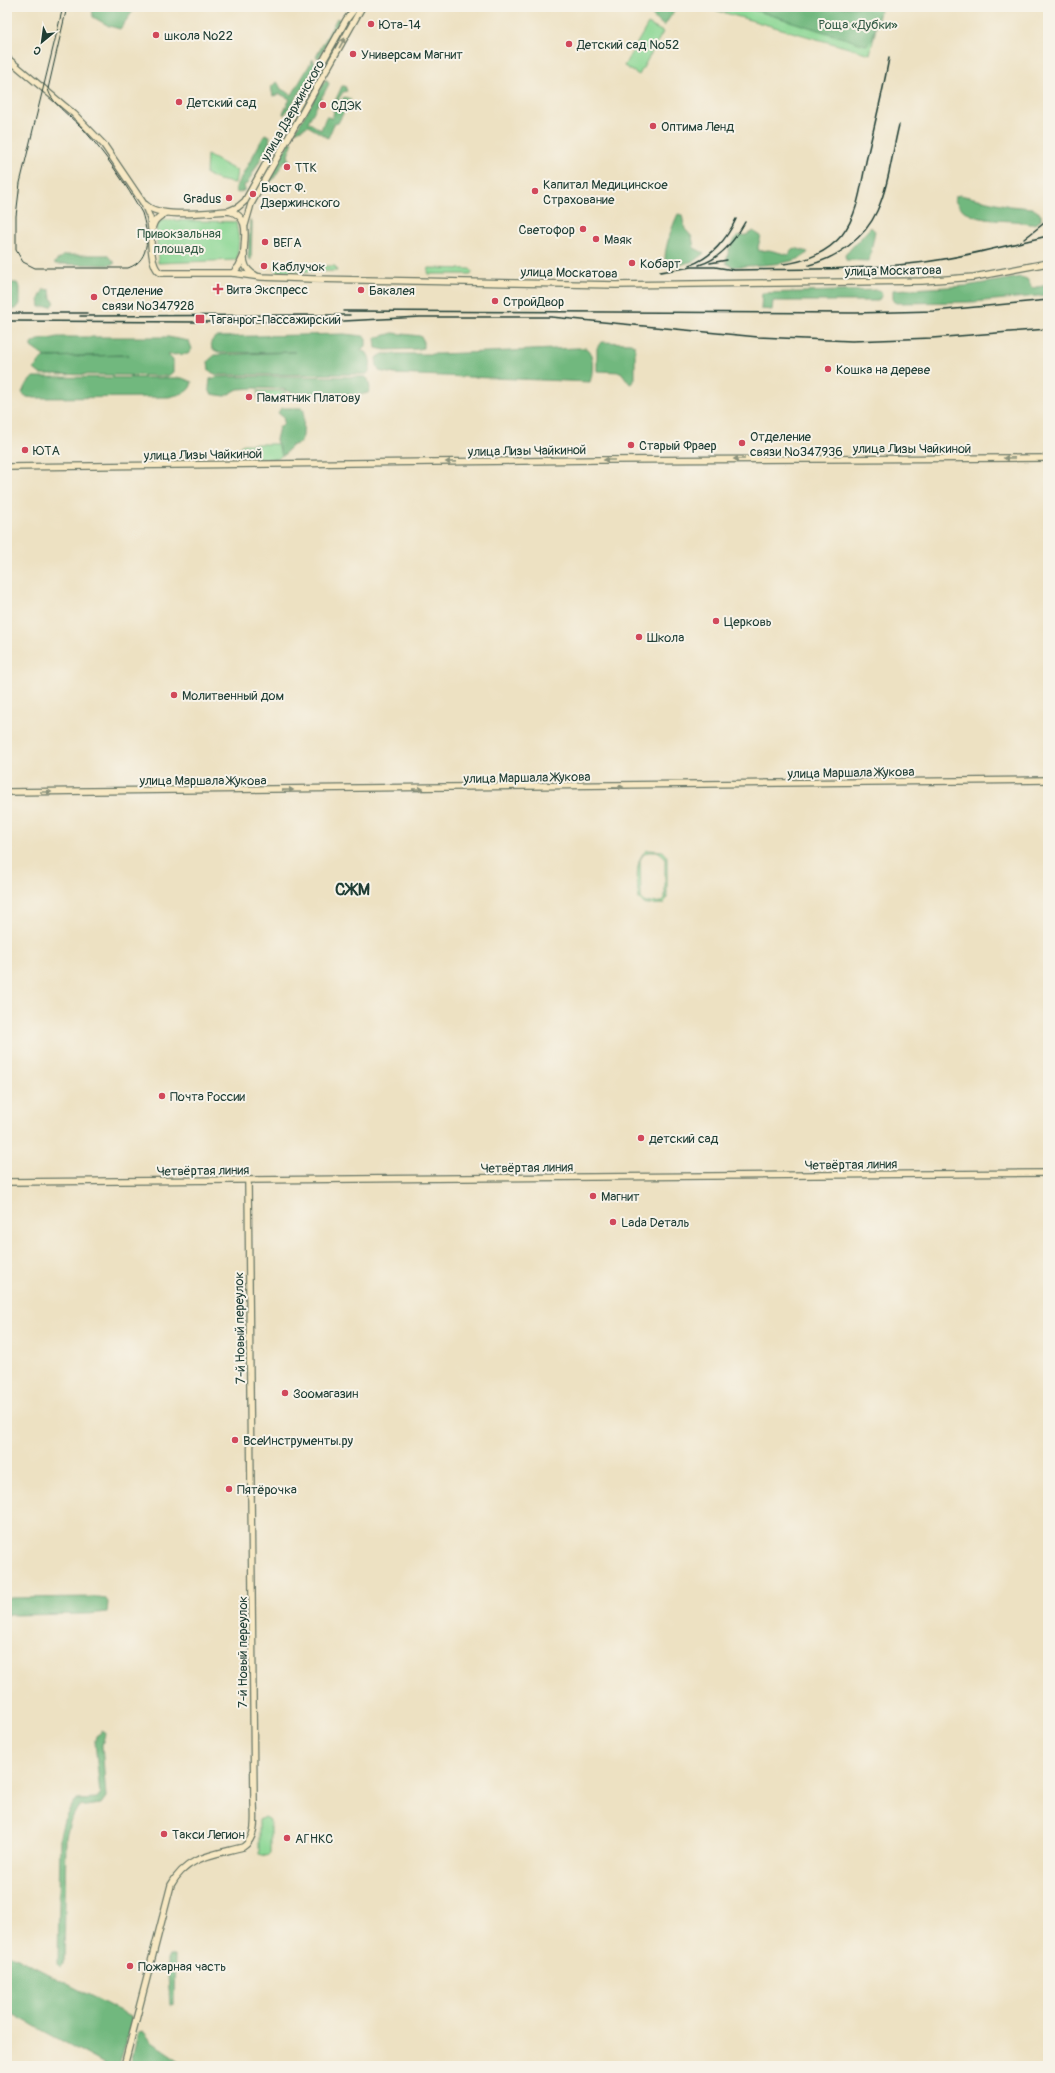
<svg xmlns="http://www.w3.org/2000/svg" width="1055" height="2073" viewBox="0 0 1055 2073" font-family="Pangolin,sans-serif">
  <style>
    .green { fill: #8cd794; stroke: #568a64; fill-rule: evenodd }
    .forest { fill: #71b87e; stroke: #487a59 }
    .lines { fill: none; stroke-linecap: round; stroke-linejoin: round }
    .secondary-casing { stroke: #677666; stroke-width: 8 }
    .secondary { stroke: #f7e8c3; stroke-width: 5.5 }
    .tram { stroke: #1f3d34; stroke-width: 1 }
    .rail { stroke: #1f3d34; stroke-width: 1.5 }
    .oneway { fill: #8b927c }
    .poi-dot { fill: #d1495b; stroke: #f7f3e8; stroke-width: 1.5 }
    .labels { text-anchor: middle; stroke-width: 4; stroke-linejoin: round; paint-order: stroke }
    .poi-label { font-size: 13px; fill: #1f3d34; stroke: #f7f3e8; text-anchor: start }
    .park-label { font-size: 13px; fill: #355c47; stroke: #f7f3e8 }
    .street-label { font-size: 13px; fill: #1f3d34; stroke: #f7f3e8 }
    .district-label { font-size: 17px; font-weight: bold; letter-spacing: 1px; fill: #1f3d34; stroke: #f7f3e8 }
  </style>
  <rect width="100%" height="100%" fill="#f7f3e8"/>
  <filter id="ink" filterUnits="userSpaceOnUse"><feTurbulence type="fractalNoise" baseFrequency=".025" numOctaves="2"/><feDisplacementMap in="SourceGraphic" scale="8" xChannelSelector="R" yChannelSelector="G"/><feConvolveMatrix kernelMatrix="1 2 1 2 8 2 1 2 1" color-interpolation-filters="sRGB"/></filter>
  <filter id="wash" filterUnits="userSpaceOnUse"><feTurbulence type="fractalNoise" baseFrequency=".012" numOctaves="4" result="noise"/><feDisplacementMap in="SourceGraphic" scale="16" xChannelSelector="R" yChannelSelector="G"/><feGaussianBlur stdDeviation="0.9" result="paint"/><feColorMatrix in="noise" values="0 0 0 0 0 0 0 0 0 0 0 0 0 0 0 0 0 1.4 0 .05"/><feComposite in="paint" operator="in"/></filter>
  <g filter="url(#wash)">
    <rect width="100%" height="100%" fill="#ede1c2"/>
    <g class="green">
      <polygon points="704,7 881,7 870,54"/>
      <polygon points="648,24 663,32 639,75 624,66"/>
      <polygon points="345,26 348,28 291,129 289,129 288,127"/>
      <polygon points="207,155 237,171 235,183 218,180 206,174"/>
      <polygon points="164,220 236,222 239,240 237,260 158,263 156,227 159,221"/>
      <polygon points="277,266 335,266 337,271 277,272 275,270 275,267"/>
      <polygon points="429,268 470,269 473,272 470,274 429,274 428,272"/>
      <rect x="258" y="391" width="27" height="7"/>
      <polygon points="244,444 277,444 283,454 278,459 243,458 239,452 240,446"/>
      <path d="M648,850L663,851L667,856V898L663,904L645,905L639,899C637,886 634,855 648,850ZM648,852H659L665,857V898L662,902L645,903L641,898L640,860L643,855Z"/>
      <polygon points="264,1817 270,1820 270,1853 267,1856 259,1854 259,1820"/>
    </g>
    <g class="forest">
      <polygon points="92,7 136,7 120,29 109,26 93,17"/>
      <polygon points="659,7 677,7 664,26 653,17 653,13"/>
      <polygon points="745,7 881,7 872,40 866,45"/>
      <polygon points="337,18 340,20 319,58 316,57"/>
      <polygon points="313,59 315,65 302,89 284,115 283,113 290,99 280,94 273,96 271,87 276,82 278,83 281,89 292,95"/>
      <polygon points="326,79 329,84 308,122 321,130 326,117 332,118 334,112 332,108 342,86 345,86 347,91 343,92 338,100 341,101 344,97 351,99 338,123 334,124 328,138 308,126 295,132"/>
      <polygon points="265,134 270,136 269,143 247,184 244,185 245,190 239,193 236,192 236,187"/>
      <path d="M290,142H293L288,155L290,162L285,160L273,180L269,181C267,175 277,161 283,157L282,154Z"/>
      <path d="M960,195L1010,206L1032,208L1041,214V220C1032,228 1025,222 1014,221C994,220 967,221 955,201L956,196Z"/>
      <path d="M678,214L682,215L685,229L692,237L694,248L704,253L694,261L668,268C659,260 673,224 678,214Z"/>
      <polygon points="250,220 252,224 251,260 248,258"/>
      <polygon points="871,227 875,231 869,261 846,260 845,255"/>
      <path d="M753,231L761,236L758,247L759,251L769,250L789,255L792,249L795,248L808,252C800,266 749,265 733,267L726,263L729,249L737,236L746,235Z"/>
      <polygon points="64,255 107,255 115,263 110,265 55,264 55,262"/>
      <polygon points="1021,277 1027,279 1032,288 1048,285 1048,295 973,302 896,303 893,301 893,290 966,286"/>
      <polygon points="7,283 17,283 20,287 20,304 16,309 7,310"/>
      <polygon points="44,289 50,290 51,298 55,303 52,306 40,307 39,299"/>
      <polygon points="878,290 881,292 882,295 878,301 773,301 772,310 761,309 762,293"/>
      <polygon points="393,333 420,336 423,339 423,348 419,349 385,350 376,348 375,338"/>
      <path d="M344,334L363,336L366,338V346L360,350L367,353C371,359 372,369 367,374L217,375L209,371L208,361L215,355L296,352L220,353L212,349L211,342L215,337Z"/>
      <path d="M57,337H168L189,341L192,349L188,354L168,355L173,360V372L168,376L40,374L34,369L41,359L46,357L128,355L45,357L31,347V344C36,338 49,340 57,337Z"/>
      <polygon points="601,342 631,343 635,346 635,378 633,383 630,384 621,372 597,371 597,348"/>
      <path d="M577,348H586C595,354 593,373 590,382L394,374L379,371L377,366L376,358L383,354H441Z"/>
      <polygon points="282,376 365,377 368,379 370,388 368,393 360,395 303,394 290,392 283,389 254,388 238,389 225,396 211,394 209,388 210,379 217,377"/>
      <path d="M33,377L182,378L192,382C190,394 179,394 169,397L35,398L27,397L22,393L25,386Z"/>
      <polygon points="281,408 301,408 304,410 303,436 300,443 291,446 284,455 282,455 276,440 279,427 282,426 284,422 283,417 278,413"/>
      <polygon points="99,1597 105,1598 108,1602 107,1612 89,1614 7,1615 7,1598"/>
      <polygon points="103,1731 105,1734 102,1745 106,1797 101,1804 78,1807 70,1822 66,1837 64,1964 60,1967 58,1964 60,1836 64,1820 74,1802 77,1800 97,1799 100,1795 95,1741 96,1736"/>
      <polygon points="7,1953 130,2016 132,2020 119,2066 108,2066 7,2011"/>
      <polygon points="169,1956 175,1956 174,2004 170,2005 167,1960"/>
      <polygon points="144,2032 152,2042 187,2066 130,2066 138,2033"/>
    </g>
  </g>
  <g filter="url(#ink)">
    <g class="lines">
      <g class="secondary-casing">
        <g id="secondary">
          <polyline points="7,58 74,114 104,145 144,204 150,218 151,229"/>
          <path d="M146,205C160,219 209,212 229,211C263,220 228,263 255,275"/>
          <polyline points="229,211 238,207 245,201 346,20 356,7"/>
          <path d="M165,213C161,216 156,218 154,223C149,233 150,268 161,273H233L261,277L313,279L616,285L922,281L974,277L1048,263"/>
          <polyline points="245,225 251,204 362,7"/>
          <polyline points="233,273 239,266 244,255"/>
          <polyline points="7,467 599,460 1048,458"/>
          <polyline points="7,792 1048,780"/>
          <polyline points="7,1182 1048,1173"/>
          <path d="M124,2066L171,1885C187,1856 213,1855 243,1847C258,1837 254,1816 254,1801L248,1181"/>
        </g>
      </g>
      <use href="#secondary" class="secondary"/>
      <path class="tram" d="M63,7L20,183L16,216V250L23,262L35,268H128C152,260 148,232 142,213C126,184 106,155 84,130C73,118 52,105 48,89L67,7"/>
      <g class="rail">
        <polyline points="1024,239 1043,224 1048,216"/>
        <polyline points="710,263 727,260"/>
        <path d="M783,264C805,262 828,252 842,235C859,213 861,183 867,157C875,124 883,91 889,58"/>
        <path d="M690,265C711,258 727,239 736,219"/>
        <path d="M699,265C721,259 735,240 745,222"/>
        <path d="M809,265C837,258 865,238 877,211C889,185 892,153 899,125"/>
        <path d="M660,272L692,267H715L734,270C795,269 856,270 917,263C961,258 1004,246 1048,236"/>
        <polyline points="343,311 856,313 934,311 1048,300"/>
        <polyline points="7,313 87,313"/>
        <polyline points="80,316 350,315"/>
        <polyline points="7,321 200,322 344,321 420,317 551,317 758,337 852,341 932,338 1048,329"/>
      </g>
    </g>
    <defs><path id="oneway-solid" d="M-6-.8H1V-3.2L6.5 0L1 3.2V.8H-6Z"/></defs>
    <g class="oneway">
      <use href="#oneway-solid" transform="translate(342 43) rotate(-61)"/>
      <use href="#oneway-solid" transform="translate(1009 458) rotate(179)"/>
      <use href="#oneway-solid" transform="translate(739 459) rotate(180)"/>
      <use href="#oneway-solid" transform="translate(609 460) rotate(180)"/>
      <use href="#oneway-solid" transform="translate(451 462) rotate(179)"/>
      <use href="#oneway-solid" transform="translate(618 787) rotate(-1)"/>
      <use href="#oneway-solid" transform="translate(418 789) rotate(-1)"/>
      <use href="#oneway-solid" transform="translate(288 790) rotate(-1)"/>
      <use href="#oneway-solid" transform="translate(46 792)"/>
    </g>
  </g>
  <g class="poi-dot">
    <circle cx="371" cy="24" r="4"/>
    <circle cx="156" cy="35" r="4"/>
    <circle cx="569" cy="44" r="4"/>
    <circle cx="353" cy="54" r="4"/>
    <circle cx="179" cy="102" r="4"/>
    <circle cx="323" cy="105" r="4"/>
    <circle cx="653" cy="126" r="4"/>
    <circle cx="287" cy="167" r="4"/>
    <circle cx="535" cy="191" r="4"/>
    <circle cx="253" cy="194" r="4"/>
    <circle cx="229" cy="198" r="4"/>
    <circle cx="583" cy="229" r="4"/>
    <circle cx="596" cy="239" r="4"/>
    <circle cx="265" cy="242" r="4"/>
    <circle cx="632" cy="263" r="4"/>
    <circle cx="264" cy="266" r="4"/>
    <path d="M216 283h4v4h4v4h-4v4h-4v-4h-4v-4h4z"/>
    <circle cx="361" cy="290" r="4"/>
    <circle cx="94" cy="297" r="4"/>
    <circle cx="495" cy="301" r="4"/>
    <rect x="195" y="314" width="10" height="10" rx="2"/>
    <circle cx="828" cy="369" r="4"/>
    <circle cx="249" cy="397" r="4"/>
    <circle cx="742" cy="443" r="4"/>
    <circle cx="631" cy="445" r="4"/>
    <circle cx="25" cy="450" r="4"/>
    <circle cx="716" cy="621" r="4"/>
    <circle cx="639" cy="637" r="4"/>
    <circle cx="174" cy="695" r="4"/>
    <circle cx="162" cy="1096" r="4"/>
    <circle cx="641" cy="1138" r="4"/>
    <circle cx="593" cy="1196" r="4"/>
    <circle cx="613" cy="1222" r="4"/>
    <circle cx="285" cy="1393" r="4"/>
    <circle cx="235" cy="1440" r="4"/>
    <circle cx="229" cy="1489" r="4"/>
    <circle cx="164" cy="1834" r="4"/>
    <circle cx="287" cy="1838" r="4"/>
    <circle cx="130" cy="1966" r="4"/>
  </g>
  <g class="labels">
    <g class="poi-label">
      <text x="379" y="29">Юта-14</text>
      <text x="164" y="40">школа №22</text>
      <text x="577" y="49">Детский сад №52</text>
      <text x="361" y="59">Универсам Магнит</text>
      <text x="187" y="107">Детский сад</text>
      <text x="331" y="110">СДЭК</text>
      <text x="661" y="131">Оптима Ленд</text>
      <text x="295" y="172">ТТК</text>
      <text x="543" y="189">Капитал Медицинское<tspan x="543" dy="15">Страхование</tspan></text>
      <text x="261" y="192">Бюст Ф.<tspan x="261" dy="15">Дзержинского</tspan></text>
      <text x="221" y="203" text-anchor="end">Gradus</text>
      <text x="575" y="234" text-anchor="end">Светофор</text>
      <text x="604" y="244">Маяк</text>
      <text x="273" y="247">ВЕГА</text>
      <text x="640" y="268">Кобарт</text>
      <text x="272" y="271">Каблучок</text>
      <text x="226" y="294">Вита Экспресс</text>
      <text x="102" y="295">Отделение<tspan x="102" dy="15">связи №347928</tspan></text>
      <text x="369" y="295">Бакалея</text>
      <text x="503" y="306">СтройДвор</text>
      <text x="209" y="324">Таганрог-Пассажирский</text>
      <text x="836" y="374">Кошка на дереве</text>
      <text x="257" y="402">Памятник Платову</text>
      <text x="750" y="441">Отделение<tspan x="750" dy="15">связи №347936</tspan></text>
      <text x="639" y="450">Старый Фраер</text>
      <text x="33" y="455">ЮТА</text>
      <text x="724" y="626">Церковь</text>
      <text x="647" y="642">Школа</text>
      <text x="182" y="700">Молитвенный дом</text>
      <text x="170" y="1101">Почта России</text>
      <text x="649" y="1143">детский сад</text>
      <text x="601" y="1201">Магнит</text>
      <text x="621" y="1227">Lada Dеталь</text>
      <text x="293" y="1398">Зоомагазин</text>
      <text x="243" y="1445">ВсеИнструменты.ру</text>
      <text x="237" y="1494">Пятёрочка</text>
      <text x="172" y="1839">Такси Легион</text>
      <text x="295" y="1843">АГНКС</text>
      <text x="138" y="1971">Пожарная часть</text>
    </g>
    <g class="park-label">
      <text x="858" y="29">Роща «Дубки»</text>
      <text x="179" y="238">Привокзальная<tspan x="179" dy="15">площадь</tspan></text>
    </g>
    <g class="street-label">
      <text transform="translate(292 110) rotate(-60)" y="5">улица Дзержинского</text>
      <text transform="translate(893 270) rotate(-1)" y="5">улица Москатова</text>
      <text transform="translate(569 272) rotate(1)" y="5">улица Москатова</text>
      <text x="912" y="453">улица Лизы Чайкиной</text>
      <text transform="translate(527 450) rotate(-1)" y="5">улица Лизы Чайкиной</text>
      <text transform="translate(203 454) rotate(-1)" y="5">улица Лизы Чайкиной</text>
      <text transform="translate(851 772) rotate(-1)" y="5">улица Маршала Жукова</text>
      <text transform="translate(527 777) rotate(-1)" y="5">улица Маршала Жукова</text>
      <text x="203" y="785">улица Маршала Жукова</text>
      <text transform="translate(851 1164) rotate(-1)" y="5">Четвёртая линия</text>
      <text transform="translate(527 1167) rotate(-1)" y="5">Четвёртая линия</text>
      <text transform="translate(203 1170) rotate(-1)" y="5">Четвёртая линия</text>
      <text transform="translate(239 1328) rotate(-91)" y="5">7-й Новый переулок</text>
      <text transform="translate(242 1652) rotate(-90)" y="5">7-й Новый переулок</text>
    </g>
    <g class="district-label">
      <text x="353" y="895">СЖМ</text>
    </g>
  </g>
  <rect width="1055" height="2073" fill="none" stroke="#f7f3e8" stroke-width="24"/>
  <g transform="translate(42 42) rotate(209)" stroke="#f7f3e8" stroke-width="3" paint-order="stroke">
  <path d="M0-3L7 15L0 10L-7 15Z" fill="#1f3d34"/>
  <text y="-6" font-size="11" font-weight="bold" text-anchor="middle" fill="#1f3d34">С</text>
  </g>
</svg>
